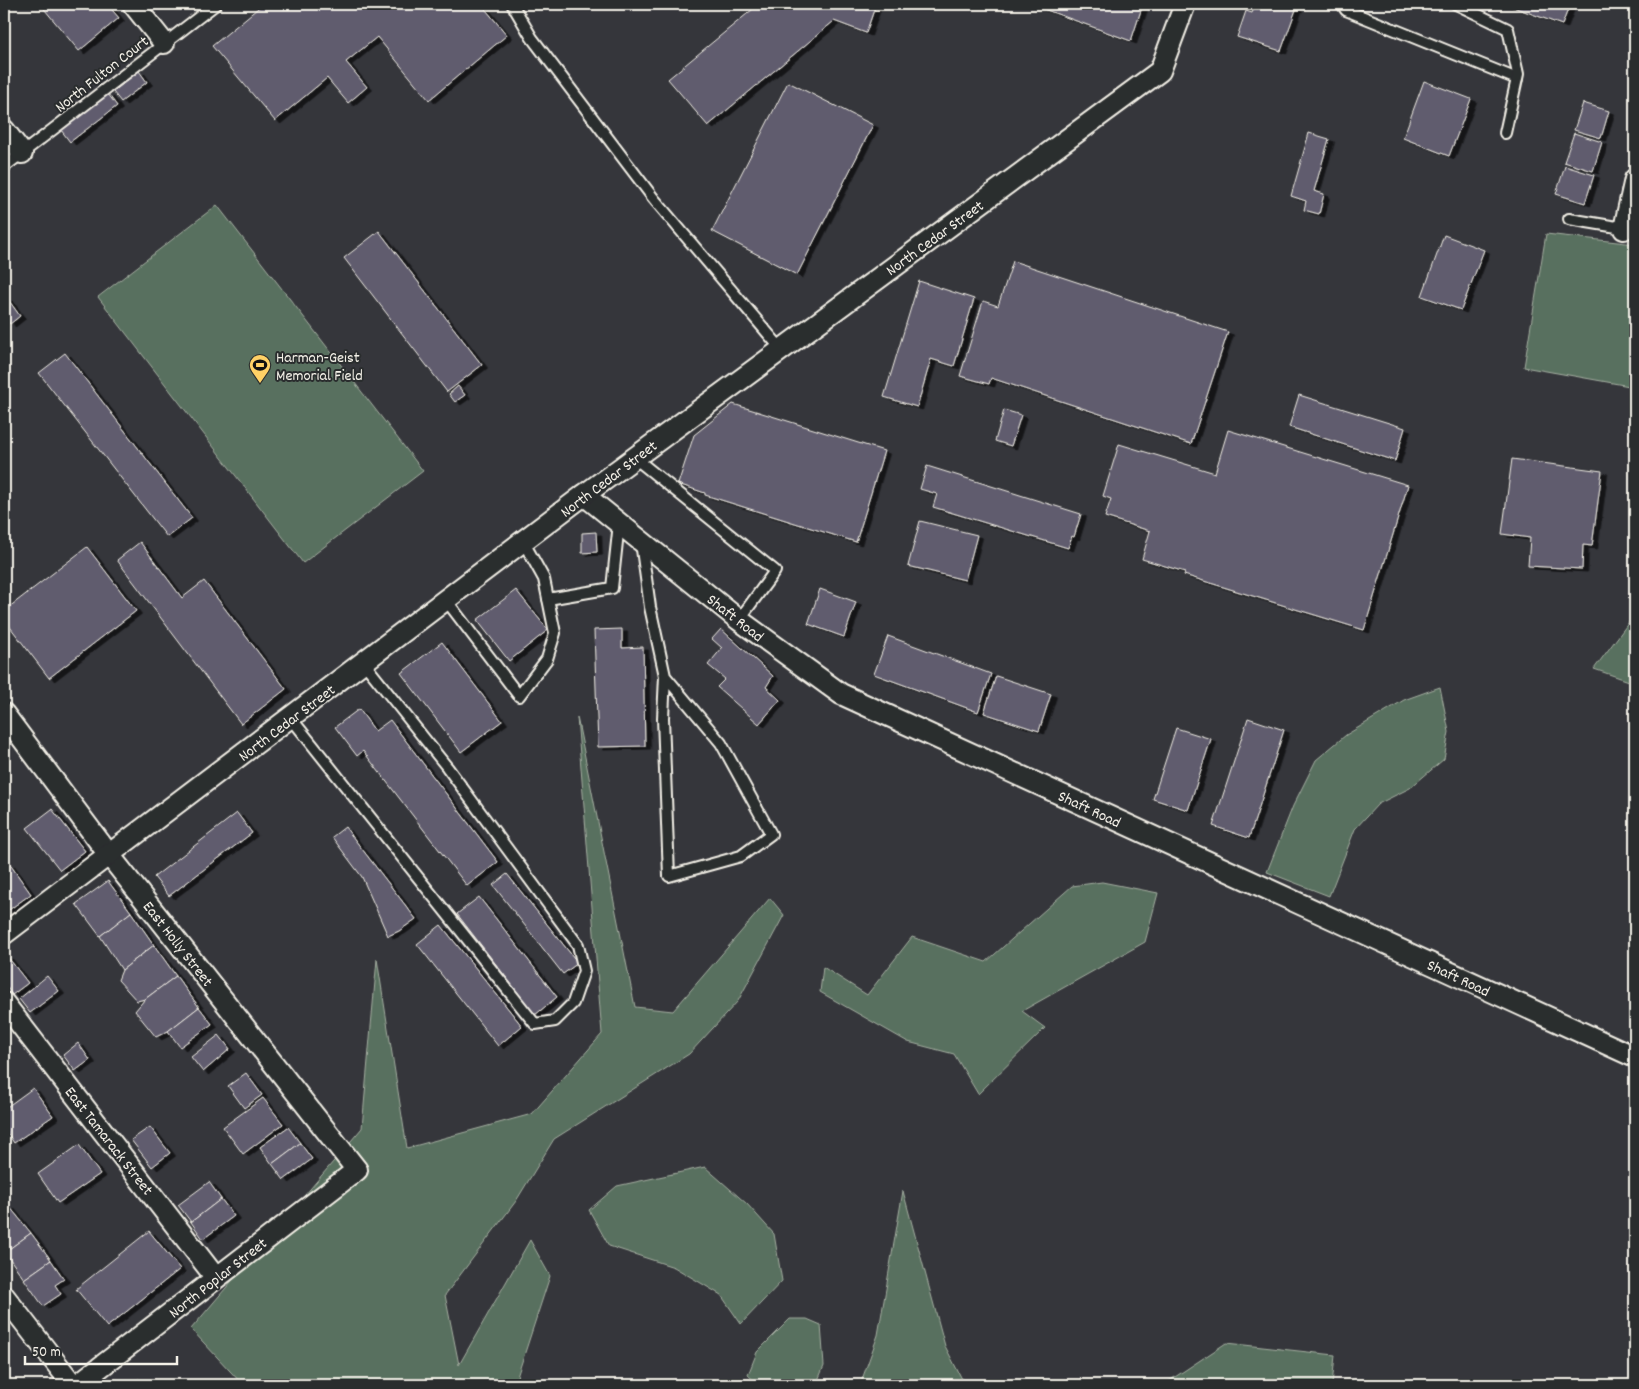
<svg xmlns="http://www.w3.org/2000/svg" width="1639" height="1389" viewBox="0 0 1639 1389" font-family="Dekko,sans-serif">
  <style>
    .green { fill: #58705e; stroke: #a6b0a3 }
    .building { fill: #605c6e; stroke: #f4f1e8; filter: url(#shadow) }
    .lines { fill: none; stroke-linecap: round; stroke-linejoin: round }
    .service-casing { stroke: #f4f1e8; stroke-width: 14 }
    .minor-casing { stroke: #f4f1e8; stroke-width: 24 }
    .service { stroke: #2a2d2e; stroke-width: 10 }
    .minor { stroke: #2a2d2e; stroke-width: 20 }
    .labels { text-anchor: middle; stroke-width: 4; stroke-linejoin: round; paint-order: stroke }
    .street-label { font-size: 16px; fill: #f4f1e8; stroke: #2a2d2e }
    .poi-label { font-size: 16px; fill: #f4f1e8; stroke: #2a2d2e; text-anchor: start }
  </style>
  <defs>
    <filter id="shadow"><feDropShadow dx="5.5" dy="3" stdDeviation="0" flood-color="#0009"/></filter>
  </defs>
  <rect width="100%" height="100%" fill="#35363b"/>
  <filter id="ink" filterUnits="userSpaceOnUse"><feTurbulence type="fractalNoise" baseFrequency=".02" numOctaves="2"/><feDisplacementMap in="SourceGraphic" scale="10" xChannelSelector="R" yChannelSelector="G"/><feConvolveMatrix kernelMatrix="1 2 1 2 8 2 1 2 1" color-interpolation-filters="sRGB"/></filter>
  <g filter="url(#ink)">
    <g class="green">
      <polygon points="217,205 423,471 303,563 98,297"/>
      <polygon points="1546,234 1635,244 1635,387 1524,367"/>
      <polygon points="1635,614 1635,683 1594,669"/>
      <polygon points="1440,687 1449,732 1444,759 1410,788 1378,804 1355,829 1329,896 1267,872 1293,806 1316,760 1346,735 1404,700"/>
      <polygon points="577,717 635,1007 673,1011 770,898 784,915 738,1001 689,1054 554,1139 516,1201 445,1295 459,1365 530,1240 550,1276 516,1380 527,1385 243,1385 191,1329 362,1128 377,959 407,1148 532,1114 602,1034"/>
      <polygon points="1102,882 1158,893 1145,942 1022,1011 1045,1028 978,1094 954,1054 908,1042 820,992 823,967 867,995 912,937 986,962 1072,886"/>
      <polygon points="705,1167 747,1204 774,1234 782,1281 741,1324 721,1295 674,1267 609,1246 589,1210 617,1186"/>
      <polygon points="903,1191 945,1346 965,1385 860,1385 878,1335"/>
      <polygon points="790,1319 807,1319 821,1325 824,1366 816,1385 759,1385 748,1375 757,1352"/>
      <polygon points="1226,1343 1335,1355 1332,1385 1163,1385"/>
    </g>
    <g class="building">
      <polygon points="40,4 107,4 119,18 79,51"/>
      <polygon points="263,4 481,4 507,35 429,100 377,37 346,62 367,87 348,103 327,78 275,121 212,46"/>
      <polygon points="759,4 876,4 866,33 834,21 708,126 668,79"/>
      <polygon points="1030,4 1143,4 1131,41"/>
      <polygon points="1256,4 1298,4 1281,51 1237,37 1246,11 1252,13"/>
      <polygon points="1505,4 1570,4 1562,25"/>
      <polygon points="139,71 147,82 121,102 113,92"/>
      <polygon points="1424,81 1471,99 1449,156 1403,138"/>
      <polygon points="788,82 873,125 797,275 712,231"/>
      <polygon points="108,94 117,106 70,142 61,130"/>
      <polygon points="1583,103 1609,111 1601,138 1574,130"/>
      <polygon points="1309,133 1329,139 1314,191 1324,194 1319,214 1304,210 1306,201 1291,196"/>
      <polygon points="1574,133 1602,142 1593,171 1564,162"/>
      <polygon points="1565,166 1594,175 1585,203 1556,194"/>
      <polygon points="379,231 482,365 447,392 344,258"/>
      <polygon points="1444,235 1484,250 1461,310 1422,296"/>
      <polygon points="1013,261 1228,332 1191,444 991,378 989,384 960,376 983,301 998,306"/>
      <polygon points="919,281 974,299 954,366 931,359 917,407 884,397"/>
      <polygon points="7,298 20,316 10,324 4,315 4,301"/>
      <polygon points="65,353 192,518 167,537 39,373"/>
      <polygon points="458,386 465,395 455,402 449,394"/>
      <polygon points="1299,395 1405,428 1395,461 1289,427"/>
      <polygon points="733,404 884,451 856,542 705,495 705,493 678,484 694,435"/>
      <polygon points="1004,410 1021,415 1011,446 995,441"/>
      <polygon points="1228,430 1408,485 1364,630 1184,575 1185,572 1142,559 1150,531 1105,517 1111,499 1103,496 1119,444 1215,473"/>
      <polygon points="1512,459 1602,471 1592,546 1583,545 1582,569 1528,566 1530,538 1502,534"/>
      <polygon points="927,466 1081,514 1074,537 1072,536 1068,548 933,507 937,494 920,489"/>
      <polygon points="920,521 977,535 965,580 908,566"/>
      <polygon points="596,532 597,552 582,553 582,533"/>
      <polygon points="140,542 182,598 204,581 286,689 241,724 117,560"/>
      <polygon points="87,547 136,611 49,678 4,619 4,611"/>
      <polygon points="820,589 856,602 844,637 808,624"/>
      <polygon points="516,590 548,630 509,661 477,620"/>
      <polygon points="622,629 622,648 643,647 645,746 598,747 594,630"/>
      <polygon points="721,629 773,676 766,687 780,700 759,724 717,687 725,679 708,665 722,648 712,639"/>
      <polygon points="888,636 991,674 978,712 874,674"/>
      <polygon points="442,642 502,721 461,752 401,673"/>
      <polygon points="996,676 1051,694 1039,731 984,713"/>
      <polygon points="359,709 375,731 390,720 498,862 467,886 363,751 357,756 335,727"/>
      <polygon points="1248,718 1284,730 1249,838 1213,826"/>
      <polygon points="1176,728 1211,739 1188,810 1153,799"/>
      <polygon points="52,809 85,851 60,870 27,828"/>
      <polygon points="237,813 252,833 169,896 154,877"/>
      <polygon points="345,827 416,919 399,931 388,936 362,877 332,837"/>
      <polygon points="9,863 31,894 6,912 4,908 4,866"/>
      <polygon points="507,874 578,963 563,974 493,885"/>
      <polygon points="108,881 131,912 100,936 76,904"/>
      <polygon points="479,897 557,997 535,1015 457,914"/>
      <polygon points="131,912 154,945 122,970 100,936"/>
      <polygon points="441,925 522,1026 498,1046 417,944"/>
      <polygon points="154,945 176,976 145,999 137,1001 118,980 122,970"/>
      <polygon points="7,956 28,983 12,995 4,983 4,958"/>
      <polygon points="47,976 59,991 30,1013 19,999"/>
      <polygon points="176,976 199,1007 168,1031 156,1037 135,1011 145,999"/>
      <polygon points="199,1007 212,1024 180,1047 168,1031"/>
      <polygon points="219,1035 230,1049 203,1072 191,1057"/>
      <polygon points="78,1043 90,1060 75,1071 63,1055"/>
      <polygon points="246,1073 262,1095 244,1108 228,1086"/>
      <polygon points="33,1088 53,1116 14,1143 4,1128 4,1109"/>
      <polygon points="263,1098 283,1124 243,1154 223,1127"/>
      <polygon points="150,1127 170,1153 152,1167 131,1140"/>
      <polygon points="288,1127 300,1143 272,1164 260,1147"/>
      <polygon points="300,1143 312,1159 284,1180 272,1164"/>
      <polygon points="79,1145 100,1174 58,1203 38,1174"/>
      <polygon points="209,1182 221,1199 191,1222 178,1205"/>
      <polygon points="221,1199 234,1216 203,1239 191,1222"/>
      <polygon points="9,1206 31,1233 5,1252 4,1212"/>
      <polygon points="149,1231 180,1269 107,1327 76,1289"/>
      <polygon points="31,1233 51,1260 24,1279 5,1252"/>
      <polygon points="51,1260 64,1279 55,1285 61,1294 43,1306 24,1279"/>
      <polygon points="138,1379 157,1385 136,1385"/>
    </g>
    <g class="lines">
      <g class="service-casing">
        <g id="service">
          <polyline points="512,4 532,38 654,199 782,350"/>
          <polyline points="1342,4 1346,10 1517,79"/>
          <polyline points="1456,4 1508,29 1518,74 1505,133"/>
          <polyline points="4,167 216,4"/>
          <polyline points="1569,219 1635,230"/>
          <polyline points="635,458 775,571 739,620"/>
          <polyline points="641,542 650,607 665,676 721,743 771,834 741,856 669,876 663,718 665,676"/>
          <polyline points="548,599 612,588 619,523"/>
          <polyline points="446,600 519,696 547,659 555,633 544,579 523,541"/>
          <polyline points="291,718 535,1024 555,1021 573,1003 584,971 578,945 447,767 364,663"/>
        </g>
      </g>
      <g class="minor-casing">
        <g id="minor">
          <polyline points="133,4 164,43"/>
          <polyline points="4,130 22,153"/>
          <polyline points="1624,229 1635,179"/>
          <polyline points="584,495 739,620 841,694 1635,1057"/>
          <polyline points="4,714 110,856 357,1170 77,1385"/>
          <polyline points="4,934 584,495 1160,71 1185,4"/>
          <polyline points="4,1003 216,1278"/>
          <polyline points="4,1296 73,1385"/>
        </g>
      </g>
      <use href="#service" class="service"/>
      <use href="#minor" class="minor"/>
    </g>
  </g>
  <defs>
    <g id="stadium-pin" transform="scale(1.125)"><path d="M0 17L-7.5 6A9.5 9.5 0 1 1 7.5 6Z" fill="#ffd166" stroke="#2a2d2e"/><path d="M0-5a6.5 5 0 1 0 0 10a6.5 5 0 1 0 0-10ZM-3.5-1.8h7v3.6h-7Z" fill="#111"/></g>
  </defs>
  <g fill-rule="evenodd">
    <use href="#stadium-pin" x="260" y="365"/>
  </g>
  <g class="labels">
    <g class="street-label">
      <text transform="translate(101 73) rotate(-38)" y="6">North Fulton Court</text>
      <text transform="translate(934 237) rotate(-36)" y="6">North Cedar Street</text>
      <text transform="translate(608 478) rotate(-37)" y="6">North Cedar Street</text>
      <text transform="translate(736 617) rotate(38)" y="6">Shaft Road</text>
      <text transform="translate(286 722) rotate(-37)" y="6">North Cedar Street</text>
      <text transform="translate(1090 808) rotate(25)" y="6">Shaft Road</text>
      <text transform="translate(179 943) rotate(52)" y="6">East Holly Street</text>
      <text transform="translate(1459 977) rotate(25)" y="6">Shaft Road</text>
      <text transform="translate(110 1140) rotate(52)" y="6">East Tamarack Street</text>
      <text transform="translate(217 1277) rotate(-38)" y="6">North Poplar Street</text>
    </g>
    <g class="poi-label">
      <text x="276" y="362">Harman-Geist<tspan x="276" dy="18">Memorial Field</tspan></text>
    </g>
  </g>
  <rect width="1639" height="1389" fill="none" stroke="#2a2d2e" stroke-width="20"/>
  <rect x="10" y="10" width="1619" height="1369" fill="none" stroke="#f4f1e8" stroke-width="2" filter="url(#ink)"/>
  <path d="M25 1356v8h152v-8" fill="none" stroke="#f4f1e8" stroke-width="2.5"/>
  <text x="32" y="1356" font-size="15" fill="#f4f1e8" stroke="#2a2d2e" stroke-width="4" paint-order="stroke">50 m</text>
</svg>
